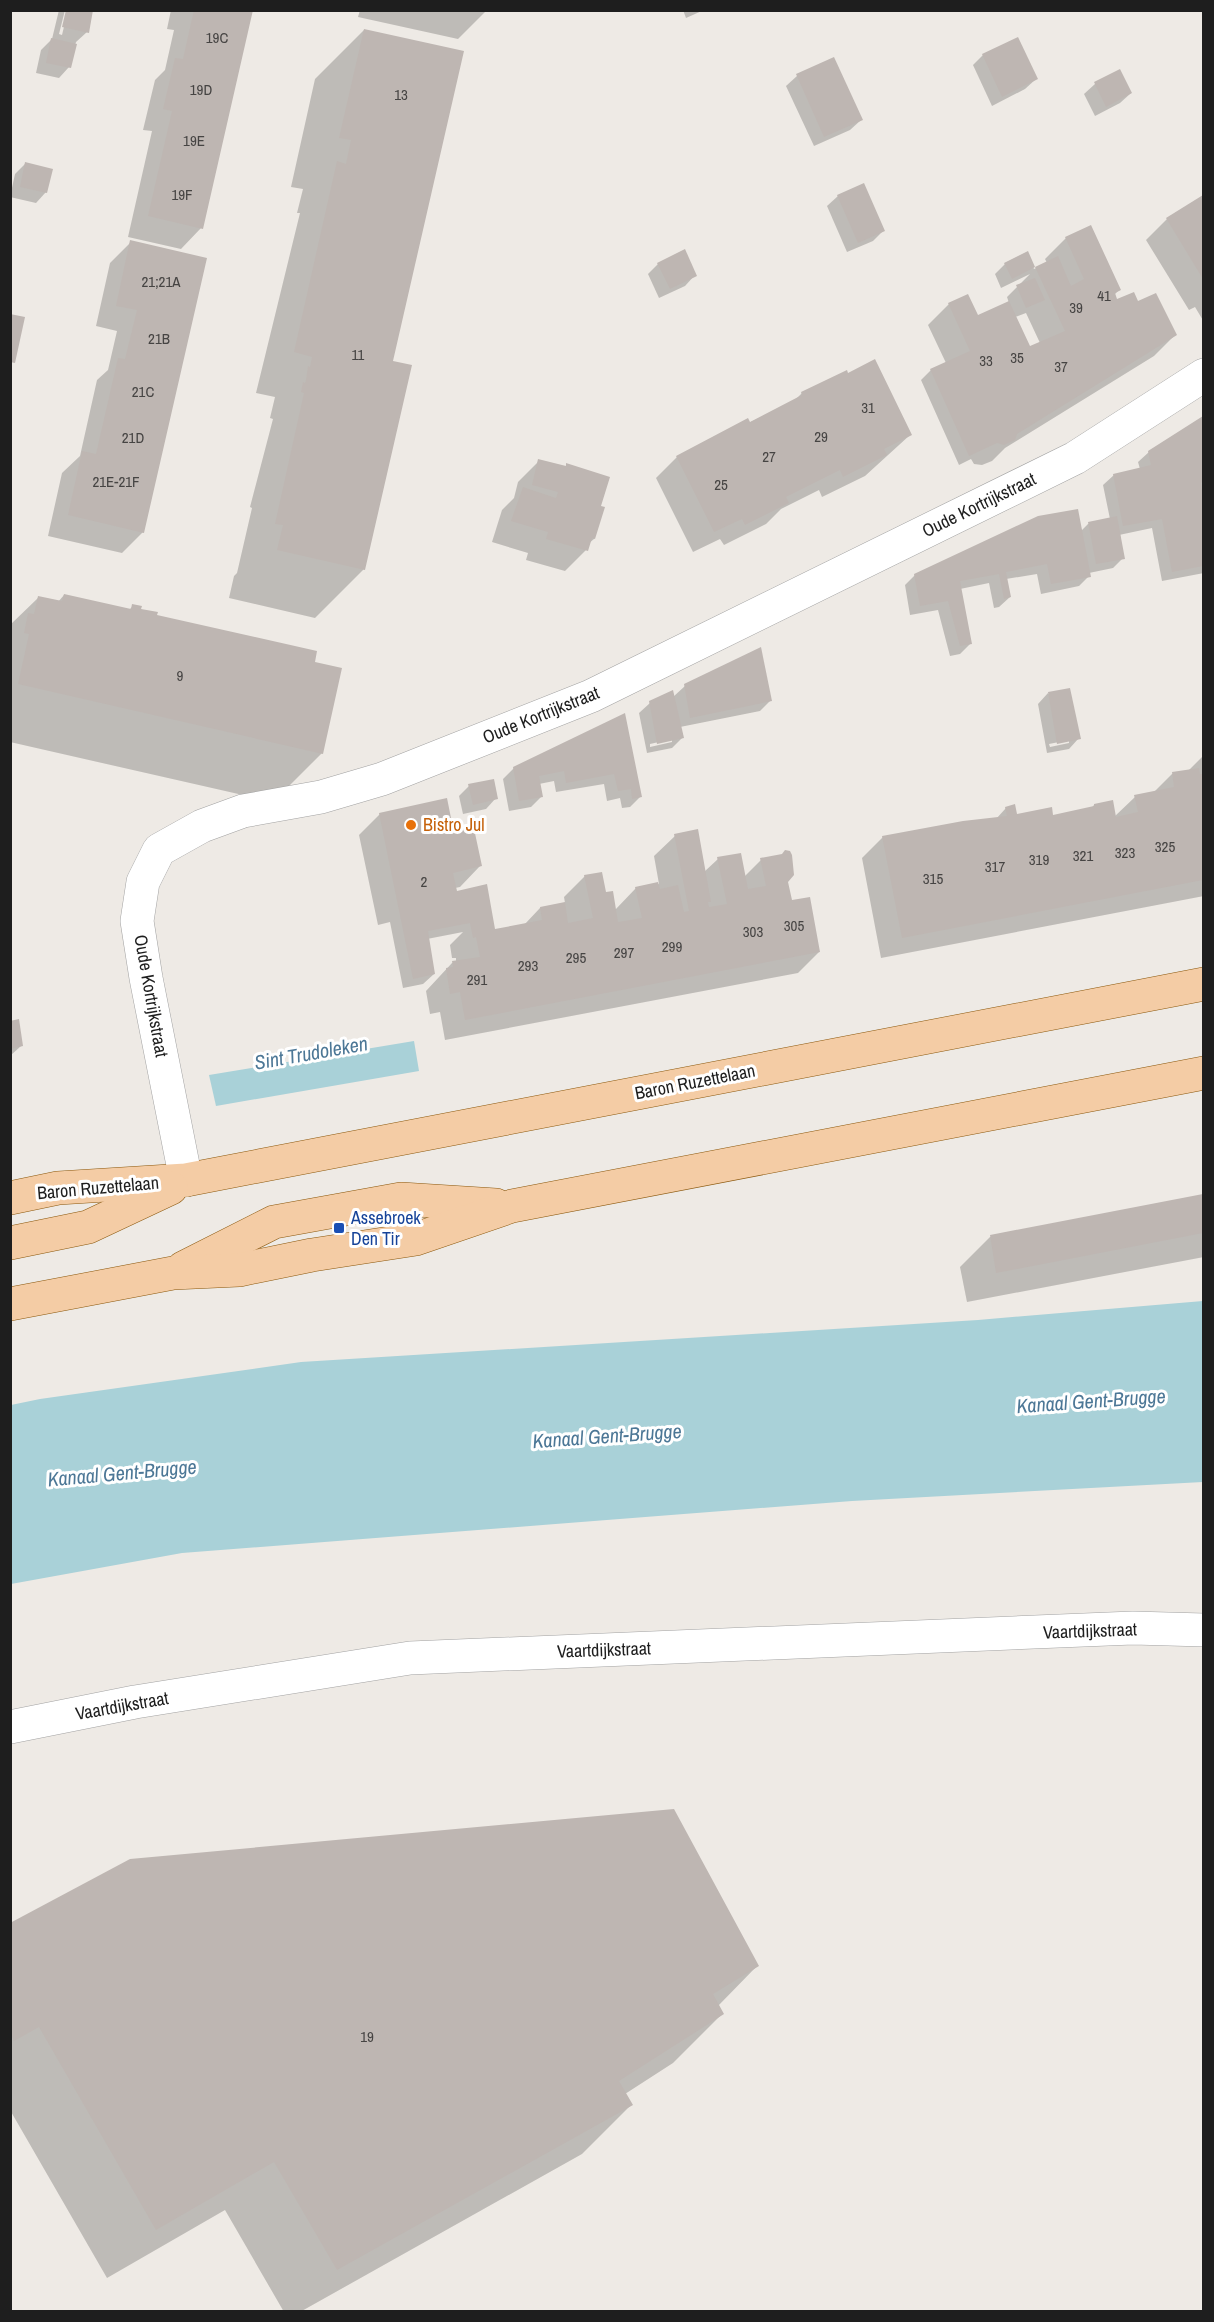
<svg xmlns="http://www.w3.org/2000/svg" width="1214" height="2322" viewBox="0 0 1214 2322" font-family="'Archivo Narrow',sans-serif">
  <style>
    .water { fill: #a9d1d8 }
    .shadow { fill: #0003; fill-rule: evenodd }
    .building { fill: #beb6b2 }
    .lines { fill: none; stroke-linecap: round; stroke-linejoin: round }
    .minor-casing { stroke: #a2a2a2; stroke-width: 34 }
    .major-casing { stroke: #8b580d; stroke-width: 34 }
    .minor { stroke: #fff; stroke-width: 33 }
    .major { stroke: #f4cca5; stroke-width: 33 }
    .food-dot { fill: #e8710a; stroke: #fff; stroke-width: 2 }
    .transit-dot { fill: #1a4fb4; stroke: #fff; stroke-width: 2 }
    .labels { text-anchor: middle; stroke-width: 6; stroke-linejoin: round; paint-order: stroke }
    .number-label { font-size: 15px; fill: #464443 }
    .street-label { font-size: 18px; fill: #1e1e1e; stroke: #fff }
    .food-label { font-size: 18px; fill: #c56008; stroke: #fff; text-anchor: start }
    .transit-label { font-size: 18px; fill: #164399; stroke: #fff; text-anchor: start }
    .water-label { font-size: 20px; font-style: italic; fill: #4c7796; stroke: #fff }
  </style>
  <rect width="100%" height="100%" fill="#eeeae5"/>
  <g class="water">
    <polygon points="414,1041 419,1071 216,1106 209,1075"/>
    <polygon points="1203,1301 1203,1482 852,1501 182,1553 11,1584 11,1405 40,1399 301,1362 978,1320"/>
  </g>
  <g class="shadow">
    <polygon points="59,10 65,10 59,34 62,35 68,10 87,32 76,42 69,67 59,78 36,73 41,50 52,39"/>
    <polygon points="171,10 251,10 201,228 181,249 128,237 152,131 143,130 155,80 165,70 174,30 167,29"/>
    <polygon points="360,10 487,10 458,39 358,17"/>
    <polygon points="683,10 704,10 686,18"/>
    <polygon points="364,30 391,362 364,569 315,618 229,598 234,576 237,573 252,508 250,507 273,419 270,418 275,397 256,393 300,213 297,213 303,189 291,187 315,79"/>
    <polygon points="983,55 1036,79 1025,89 992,106 973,65"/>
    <polygon points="834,59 861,120 850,130 814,146 786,86 797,76"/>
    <polygon points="1119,71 1131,93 1120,103 1095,116 1084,94 1095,84"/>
    <polygon points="25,164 46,192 36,203 10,197 15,174"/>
    <polygon points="838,196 883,231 873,241 847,252 827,206"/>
    <polygon points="1204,197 1204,322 1195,307 1189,310 1146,240 1167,219"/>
    <path d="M1066,238L1119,290L1114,295L1117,302L1137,303L1175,335L1154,356L1005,448L992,461L982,465L974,464L971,459L959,465L921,380L931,370L946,363L928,325L949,304L977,317L1009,303L1007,297L1030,274L1001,288L995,274L1005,264L1028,254L1034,269L1047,263L1045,259ZM1026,313L1040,343L1029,348L1015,317Z"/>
    <polygon points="131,242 205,259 143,532 122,553 48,536 62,473 80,456 97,380 108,370 117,331 96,326 110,263"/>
    <polygon points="658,264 695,275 685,286 659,298 648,274"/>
    <polygon points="802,393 910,435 865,476 822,497 819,490 781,509 766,524 724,545 720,539 693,552 656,478 677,457 793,402"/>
    <polygon points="1204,418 1204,573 1162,581 1152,528 1119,535 1123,558 1113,568 1089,573 1089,576 1079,586 1041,594 1037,574 1006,579 1010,597 999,607 994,608 989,583 960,589 971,643 960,654 950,656 938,610 910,615 905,585 915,575 1081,531 1088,524 1110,519 1103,485 1114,475 1140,469 1138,462 1149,452"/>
    <polygon points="539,461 564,467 567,465 600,507 603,508 594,539 588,544 586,550 565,571 526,560 528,553 492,542 502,510 514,498 518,482"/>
    <polygon points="64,595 129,610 133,606 155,616 313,661 322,753 273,802 10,742 10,625 38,598 58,602"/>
    <path d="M685,686L770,701L760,711L680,727L682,738L672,748L647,753L639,713L650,703L673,697ZM672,739V742L650,747V744Z"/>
    <path d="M1048,693L1079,738L1069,749L1047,753L1038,704ZM1069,740V743L1050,747L1049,744Z"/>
    <polygon points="624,715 640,797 630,807 622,808 620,798 607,801 604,784 556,792 554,781 539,784 541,797 531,807 509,811 503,779 514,768"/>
    <polygon points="1204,755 1204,896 881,958 862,858 883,837 996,819 1006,808 1016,816 1052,816 1091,809 1094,805 1114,817 1135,797 1153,793 1172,774 1188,771"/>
    <polygon points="469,786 496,798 486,809 463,814 459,796"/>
    <polygon points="380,814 452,830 480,866 460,887 455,888 455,890 494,930 524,925 540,908 565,903 564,897 585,876 605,894 615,910 636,888 659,884 654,856 675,836 704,872 718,859 744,877 761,860 786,881 790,902 819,952 798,973 445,1040 440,1012 430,1014 426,991 452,963 456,962 456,958 452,958 450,945 463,932 427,939 434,974 423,984 403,988 390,922 378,925 359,835"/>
    <polygon points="10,1023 21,1046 10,1056"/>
    <polygon points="1204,1196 1204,1257 967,1302 960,1267 990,1237"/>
    <polygon points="10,1925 757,1966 718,2006 722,2014 673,2063 625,2094 631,2105 582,2154 300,2312 284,2312 225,2210 107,2278 10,2110"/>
  </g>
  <g class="building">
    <polygon points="66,10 93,10 89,33 62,27"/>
    <polygon points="194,10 253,10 203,229 148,216 172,111 163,109 175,58 183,59"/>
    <polygon points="364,29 464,51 393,361 412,365 365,570 277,550 283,525 275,524 304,393 301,392 303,382 305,383 306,380 308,366 310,367 312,357 294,352 337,161 346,164 351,140 339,138"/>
    <polygon points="1018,37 1038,79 1002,97 982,54"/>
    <polygon points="51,38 77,44 71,68 46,63"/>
    <polygon points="834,57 863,120 824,137 796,74"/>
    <polygon points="1120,69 1132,93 1106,107 1094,82"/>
    <polygon points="25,162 53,169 47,193 20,187"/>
    <polygon points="864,183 885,231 858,243 837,195"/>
    <polygon points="1203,195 1203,279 1166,218"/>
    <polygon points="1091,225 1121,290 1115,293 1117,299 1134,292 1138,301 1156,293 1177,335 1017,434 1015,440 1004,445 997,443 969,456 930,369 970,351 948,303 968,294 978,315 1009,301 1030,346 1065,331 1035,267 1058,256 1071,286 1084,279 1065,237"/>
    <polygon points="130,240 207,258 144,533 68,515 82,451 96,454 118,358 125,359 137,310 116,306"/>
    <polygon points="685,249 697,276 670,289 657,263"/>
    <polygon points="1028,251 1035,267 1012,279 1004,263"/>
    <polygon points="1035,278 1045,300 1026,308 1016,285"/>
    <polygon points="10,314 25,317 15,363 10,362"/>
    <polygon points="875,359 912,435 884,449 887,455 843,477 840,470 786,497 789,503 745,525 742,519 714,532 676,456 748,418 750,422 802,395 801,392 847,370 848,373"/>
    <polygon points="1203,416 1203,481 1201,483 1203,499 1203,566 1172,572 1162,519 1123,526 1113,474 1151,465 1148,451"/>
    <polygon points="538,459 566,466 566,463 610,477 601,506 605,507 595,539 592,538 588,551 546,539 548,532 511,521 523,487 556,498 558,492 532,485"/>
    <polygon points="1078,509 1091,577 1051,584 1047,564 1006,572 1011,597 1004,599 999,574 960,581 972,644 960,646 948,601 920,606 914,574 1038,516"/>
    <polygon points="1117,516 1125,559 1096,564 1088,522"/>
    <polygon points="64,594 131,609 132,604 142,606 141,609 158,612 157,615 317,651 315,662 342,668 323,754 18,684 29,634 24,633 28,613 34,614 38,596 62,601"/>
    <polygon points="761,647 772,701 690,718 684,684"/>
    <polygon points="1070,688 1081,739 1057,744 1048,692"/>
    <polygon points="673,690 684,738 657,744 649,701"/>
    <polygon points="625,713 642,797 632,799 631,789 618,791 614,774 566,783 564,771 539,776 543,797 519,801 513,767"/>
    <polygon points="1199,768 1200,774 1203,774 1203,880 902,938 882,836 963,821 1007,816 1005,807 1015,804 1017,814 1052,807 1053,815 1094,806 1094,804 1113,800 1116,817 1138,812 1134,795 1174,787 1172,772"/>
    <polygon points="494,779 498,799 473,805 468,784"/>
    <polygon points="447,798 453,828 473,824 482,866 453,873 457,891 487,884 495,929 542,920 540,907 565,902 568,923 593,918 584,875 602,872 606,892 613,891 618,922 642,918 635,887 658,882 660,889 678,885 684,912 689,911 674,834 698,829 711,902 708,902 709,907 727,904 717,857 741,853 748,889 766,886 760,858 782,854 785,850 790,851 792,855 794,875 788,882 792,900 810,897 820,952 465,1020 460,992 450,994 446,968 453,967 452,961 480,957 476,937 473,938 470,923 428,931 435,974 413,979 379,813"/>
    <polygon points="19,1019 23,1046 10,1049 10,1021"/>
    <polygon points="1203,1194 1203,1233 996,1273 990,1235"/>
    <polygon points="674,1809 759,1966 713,1994 724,2014 619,2081 633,2105 337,2270 274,2162 156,2230 39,2027 14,2041 10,2033 10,1923 130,1859"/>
  </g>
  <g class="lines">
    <g class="minor-casing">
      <g id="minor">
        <polyline points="186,1180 146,978 137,921 143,882 159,850 202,826 243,811 321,797 382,779 591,696 1075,458 1204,375"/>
        <polyline points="10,1727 135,1702 410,1658 1133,1628 1204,1630"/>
      </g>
    </g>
    <g class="major-casing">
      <g id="major">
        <polyline points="10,1198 58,1188 186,1180 1204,984"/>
        <polyline points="10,1243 88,1227 171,1188"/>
        <polyline points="183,1268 274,1222 401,1199 496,1205"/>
        <polyline points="10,1304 173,1273 239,1270 312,1255 416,1239 512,1206 1204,1073"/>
      </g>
    </g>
    <use href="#minor" class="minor"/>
    <use href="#major" class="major"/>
  </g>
  <circle class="food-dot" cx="411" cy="825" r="6"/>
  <rect class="transit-dot" x="333" y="1222" width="12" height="12" rx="3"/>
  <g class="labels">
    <g class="number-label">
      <text x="217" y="43">19C</text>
      <text x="201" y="95">19D</text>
      <text x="401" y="100">13</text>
      <text x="194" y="146">19E</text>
      <text x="182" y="200">19F</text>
      <text x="161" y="287">21;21A</text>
      <text x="1104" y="301">41</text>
      <text x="1076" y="313">39</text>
      <text x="159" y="344">21B</text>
      <text x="358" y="360">11</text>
      <text x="1017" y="363">35</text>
      <text x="986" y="366">33</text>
      <text x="1061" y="372">37</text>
      <text x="143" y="397">21C</text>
      <text x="868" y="413">31</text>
      <text x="821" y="442">29</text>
      <text x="133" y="443">21D</text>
      <text x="769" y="462">27</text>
      <text x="116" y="487">21E-21F</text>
      <text x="721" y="490">25</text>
      <text x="180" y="681">9</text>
      <text x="1165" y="852">325</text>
      <text x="1125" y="858">323</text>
      <text x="1083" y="861">321</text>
      <text x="1039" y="865">319</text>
      <text x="995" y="872">317</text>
      <text x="933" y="884">315</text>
      <text x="424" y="887">2</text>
      <text x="794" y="931">305</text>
      <text x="753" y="937">303</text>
      <text x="672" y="952">299</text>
      <text x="624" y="958">297</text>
      <text x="576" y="963">295</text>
      <text x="528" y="971">293</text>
      <text x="477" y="985">291</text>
      <text x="367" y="2042">19</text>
    </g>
    <g class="street-label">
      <text transform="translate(979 505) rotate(-26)" y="6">Oude Kortrijkstraat</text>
      <text transform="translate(541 715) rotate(-22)" y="6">Oude Kortrijkstraat</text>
      <text transform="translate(151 996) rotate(80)" y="6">Oude Kortrijkstraat</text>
      <text transform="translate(695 1082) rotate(-11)" y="6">Baron Ruzettelaan</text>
      <text transform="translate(98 1188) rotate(-5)" y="6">Baron Ruzettelaan</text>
      <text transform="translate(1090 1631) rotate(-2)" y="6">Vaartdijkstraat</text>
      <text transform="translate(604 1650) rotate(-2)" y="6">Vaartdijkstraat</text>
      <text transform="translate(122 1706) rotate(-10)" y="6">Vaartdijkstraat</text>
    </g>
    <g class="food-label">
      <text x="423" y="831">Bistro Jul</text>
    </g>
    <g class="transit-label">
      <text x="351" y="1224">Assebroek<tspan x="351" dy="21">Den Tir</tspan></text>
    </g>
    <g class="water-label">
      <text transform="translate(311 1053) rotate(-10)" y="7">Sint Trudoleken</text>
      <text transform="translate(1091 1401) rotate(-4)" y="7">Kanaal Gent-Brugge</text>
      <text transform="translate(607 1436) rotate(-4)" y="7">Kanaal Gent-Brugge</text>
      <text transform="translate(122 1473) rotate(-5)" y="7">Kanaal Gent-Brugge</text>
    </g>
  </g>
  <rect width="1214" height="2322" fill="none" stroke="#1e1e1e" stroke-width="24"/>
</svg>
